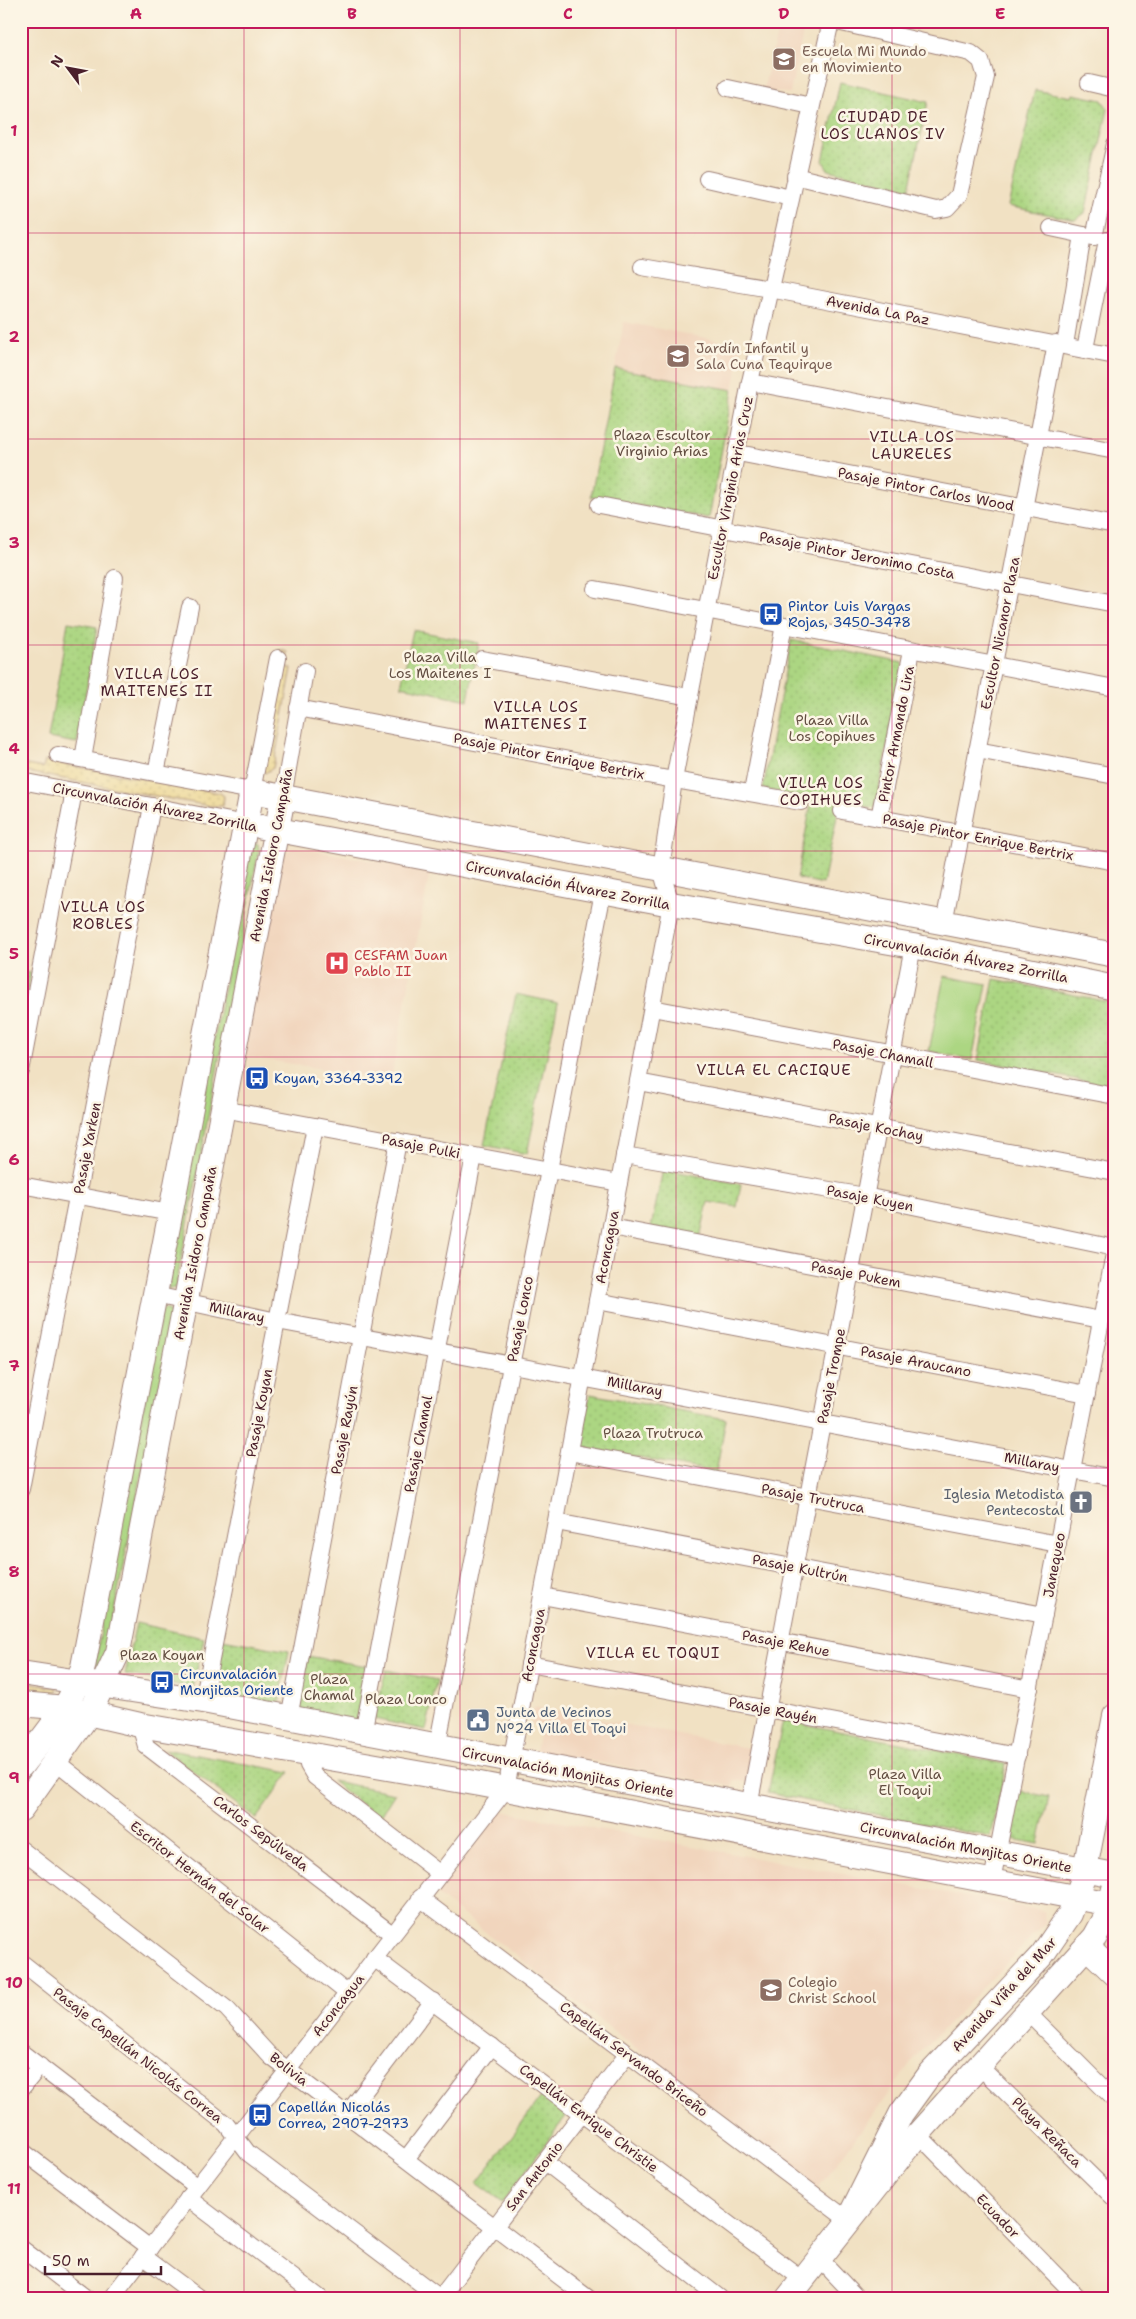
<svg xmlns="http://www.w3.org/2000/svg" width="1136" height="2319" viewBox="0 0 1136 2319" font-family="'Shantell Sans',sans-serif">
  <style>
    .built { fill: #f1d5bd }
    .grass { fill: #acd682; stroke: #7b7a56 }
    .sand { fill: url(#sand-dots); stroke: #9c7c64 }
    .park { fill: url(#park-dots); stroke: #7b7a56 }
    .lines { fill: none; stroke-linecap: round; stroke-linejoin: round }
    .street-casing { stroke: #9e8077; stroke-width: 18 }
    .secondary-casing { stroke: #9e8077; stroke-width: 26 }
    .street { stroke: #fff; stroke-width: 16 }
    .secondary { stroke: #fff; stroke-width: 24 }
    .grid { fill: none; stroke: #c2185b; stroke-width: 1; stroke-opacity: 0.55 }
    .labels { text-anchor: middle; stroke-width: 5; stroke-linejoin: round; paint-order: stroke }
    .education-label { font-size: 14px; fill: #785e54; stroke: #fcf5e5; text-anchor: start }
    .street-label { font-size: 14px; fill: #4a1f2b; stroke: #fcf5e5 }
    .park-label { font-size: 14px; fill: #624d41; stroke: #fcf5e5 }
    .transit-label { font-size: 14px; fill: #164399; stroke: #fcf5e5; text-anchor: start }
    .health-label { font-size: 14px; fill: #be3a42; stroke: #fcf5e5; text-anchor: start }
    .worship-label { font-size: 14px; fill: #5b616d; stroke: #fcf5e5; text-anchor: end }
    .service-label { font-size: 14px; fill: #4e5e75; stroke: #fcf5e5; text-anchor: start }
    .neighbourhood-label { font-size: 15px; letter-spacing: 1px; fill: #4a1f2b; stroke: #fcf5e5 }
    .neatline { fill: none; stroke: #c2185b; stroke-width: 2 }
    .grid-label { font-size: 16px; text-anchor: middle; font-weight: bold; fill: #c2185b }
  </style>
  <defs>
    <pattern id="sand-dots" width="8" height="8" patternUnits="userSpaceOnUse" patternTransform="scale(1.25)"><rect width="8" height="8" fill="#eeda9e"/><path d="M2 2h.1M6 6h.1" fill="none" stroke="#cebb88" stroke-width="1.8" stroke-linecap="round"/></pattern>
    <pattern id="park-dots" width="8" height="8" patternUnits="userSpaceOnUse" patternTransform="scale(1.25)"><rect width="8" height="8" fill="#acd682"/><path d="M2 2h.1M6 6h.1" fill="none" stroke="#96b770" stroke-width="1.8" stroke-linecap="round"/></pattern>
  </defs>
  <rect width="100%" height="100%" fill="#fcf5e5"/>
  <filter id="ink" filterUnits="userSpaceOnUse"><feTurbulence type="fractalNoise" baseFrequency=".02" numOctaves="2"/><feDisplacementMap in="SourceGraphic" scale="10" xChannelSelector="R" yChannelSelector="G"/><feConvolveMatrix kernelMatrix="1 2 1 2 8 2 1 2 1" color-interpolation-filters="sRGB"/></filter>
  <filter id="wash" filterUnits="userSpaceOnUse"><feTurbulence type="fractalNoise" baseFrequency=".0096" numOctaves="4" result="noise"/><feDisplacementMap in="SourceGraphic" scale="20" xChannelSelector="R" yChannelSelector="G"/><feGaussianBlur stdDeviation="1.12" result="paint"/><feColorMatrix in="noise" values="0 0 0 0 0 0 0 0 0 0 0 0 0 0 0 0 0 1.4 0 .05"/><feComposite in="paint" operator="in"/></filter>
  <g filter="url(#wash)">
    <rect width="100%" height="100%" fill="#f1e1c3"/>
    <g class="built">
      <polygon points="780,21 802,24 804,28 790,93 763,91"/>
      <polygon points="624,322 742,345 733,390 615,368"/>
      <polygon points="294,847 430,871 391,1080 244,1056 283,854"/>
      <polygon points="534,1707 753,1749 747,1782 733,1780 732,1786 536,1751 541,1726 531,1723"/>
      <polygon points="501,1811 1044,1911 1045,1923 915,2058 818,2188 436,1894"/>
    </g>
    <g class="grass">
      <polygon points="251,841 258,844 259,849 177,1281 175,1288 168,1289"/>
      <polygon points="944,976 987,984 972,1060 929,1051"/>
      <polygon points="162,1309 168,1310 173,1319 103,1666 101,1673 93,1673"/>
    </g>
    <g class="sand">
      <polygon points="280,650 288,652 285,667 292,668 273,768 265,773 259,767"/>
      <polygon points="45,761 220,793 224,796 223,806 210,806 21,771 21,764 43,768"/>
      <polygon points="21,1681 58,1688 54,1699 21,1698"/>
    </g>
    <g class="park">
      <polygon points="840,82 928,102 909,189 828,170 823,161"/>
      <polygon points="1035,90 1072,97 1073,94 1102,100 1108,109 1085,213 1075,220 1008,206"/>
      <polygon points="615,368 733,390 709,518 591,497"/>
      <polygon points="68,622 97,627 77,743 48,738"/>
      <polygon points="413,630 479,643 468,700 401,686"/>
      <polygon points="791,640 903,663 875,808 840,802 823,884 797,878 812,799 763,789"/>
      <polygon points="21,972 31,973 21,1022"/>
      <polygon points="994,979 1115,1003 1115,1087 978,1060"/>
      <polygon points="516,994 558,1003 527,1154 484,1145"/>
      <polygon points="663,1169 741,1184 737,1207 708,1202 700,1238 651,1228"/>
      <polygon points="590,1394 726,1419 716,1472 580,1447"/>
      <polygon points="136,1623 204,1638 193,1688 125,1674"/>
      <polygon points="222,1639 289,1651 279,1704 212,1692"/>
      <polygon points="307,1656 367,1666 357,1721 298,1709"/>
      <polygon points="386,1670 437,1680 426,1730 374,1719"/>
      <polygon points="783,1720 1006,1764 991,1837 768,1793"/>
      <polygon points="164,1749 290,1772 256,1819"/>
      <polygon points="332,1781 395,1793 379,1818"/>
      <polygon points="1017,1790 1049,1797 1039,1844 1007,1838"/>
      <polygon points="544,2093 569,2112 503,2202 477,2183"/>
    </g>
  </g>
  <g filter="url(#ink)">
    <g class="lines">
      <g class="street-casing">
        <g id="street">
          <polyline points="1089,83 1115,89"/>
          <polyline points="728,88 811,106"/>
          <polyline points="795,176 936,210 947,208 959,195 986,77 981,61 971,53 833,21"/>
          <polyline points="707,179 791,198"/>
          <polyline points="1051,228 1093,237"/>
          <polyline points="1094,237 1115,144"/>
          <polyline points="642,267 770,289 1115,356"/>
          <polyline points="1065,345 1083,235"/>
          <polyline points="1085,349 1107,240"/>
          <polyline points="750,382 1115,451"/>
          <polyline points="738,453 1115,525"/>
          <polyline points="599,505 1115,604"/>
          <polyline points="595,589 1115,688"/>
          <polyline points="482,659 690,697"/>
          <polyline points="298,708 663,778 801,802"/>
          <polyline points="977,750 1115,776"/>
          <polyline points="58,755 252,791 278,658"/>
          <polyline points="83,759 115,578"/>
          <polyline points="156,773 190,607"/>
          <polyline points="21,781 246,824"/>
          <polyline points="752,792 784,625"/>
          <polyline points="283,797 305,671"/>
          <polyline points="842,811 1115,862"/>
          <polyline points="879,818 912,650"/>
          <polyline points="944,923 1056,343"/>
          <polyline points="652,1008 1115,1096"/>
          <polyline points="21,1071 74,791"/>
          <polyline points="638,1082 1115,1172"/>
          <polyline points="223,1109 619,1183"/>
          <polyline points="624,1155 865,1196 1115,1248"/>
          <polyline points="21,1185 170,1213"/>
          <polyline points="611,1227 1101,1320"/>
          <polyline points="155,1295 277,1321 1115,1478"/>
          <polyline points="597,1301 1087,1394"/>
          <polyline points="569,1452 1058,1544"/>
          <polyline points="21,1489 152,806"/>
          <polyline points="556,1522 1044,1615"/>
          <polyline points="542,1596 1030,1689"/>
          <polyline points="529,1664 1017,1756"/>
          <polyline points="203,1701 315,1126"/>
          <polyline points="289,1718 398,1141"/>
          <polyline points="140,1725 146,1746 392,1934"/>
          <polyline points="363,1733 474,1156"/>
          <polyline points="437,1747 603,892"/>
          <polyline points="306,1755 308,1765 315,1777 439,1873"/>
          <polyline points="54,1760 347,1993"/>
          <polyline points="749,1806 913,946"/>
          <polyline points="21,1849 227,2009 271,2057 588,2298"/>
          <polyline points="992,1881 1115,1249"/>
          <polyline points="420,1898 848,2220"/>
          <polyline points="374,1958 802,2279"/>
          <polyline points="21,1962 226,2124 248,2153 440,2298"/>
          <polyline points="1028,2013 1115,2100"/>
          <polyline points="21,2052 197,2187"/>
          <polyline points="979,2066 1115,2199"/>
          <polyline points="21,2089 40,2066"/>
          <polyline points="347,2114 433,2001"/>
          <polyline points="918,2134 1078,2298"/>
          <polyline points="21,2150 150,2248"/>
          <polyline points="406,2159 492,2046"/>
          <polyline points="545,2162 720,2298"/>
          <polyline points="188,2198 320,2298"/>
          <polyline points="21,2248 86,2298"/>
          <polyline points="143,2256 199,2298"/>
          <polyline points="819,2258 857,2298"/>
          <polyline points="111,2298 506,1789 671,904 661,869 674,780 750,382 831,21"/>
          <polyline points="440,2298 627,2055"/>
        </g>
      </g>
      <g class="secondary-casing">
        <g id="secondary">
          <polyline points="262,827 671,904 913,946 1115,988"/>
          <polyline points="21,1673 203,1701 1115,1875"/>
          <polyline points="21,1704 66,1708 140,1725 480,1784 1111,1904"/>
          <path d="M21,1766C45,1735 72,1705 83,1667L252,791L1115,955"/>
          <polyline points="21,1809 90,1712 118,1652 283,797"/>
          <polyline points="1087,1947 1115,1974"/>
          <polyline points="848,2220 901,2114 930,2074 1042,1955 1070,1914 1083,1879 1115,1716"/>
          <polyline points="788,2298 918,2134 1095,1937 1107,1915 1114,1889"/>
        </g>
      </g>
      <use href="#street" class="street"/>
      <use href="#secondary" class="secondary"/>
    </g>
  </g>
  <path class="grid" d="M244,21V2298M460,21V2298M676,21V2298M892,21V2298M21,233H1115M21,439H1115M21,645H1115M21,851H1115M21,1057H1115M21,1262H1115M21,1468H1115M21,1674H1115M21,1880H1115M21,2086H1115"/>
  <defs>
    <g id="school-square" transform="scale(1.25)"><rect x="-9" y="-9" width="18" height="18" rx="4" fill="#8d6e63" stroke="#fcf5e5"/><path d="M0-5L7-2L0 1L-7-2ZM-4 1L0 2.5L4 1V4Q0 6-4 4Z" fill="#fff"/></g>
    <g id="bus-square" transform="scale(1.25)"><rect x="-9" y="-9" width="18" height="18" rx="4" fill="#1a4fb4" stroke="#fcf5e5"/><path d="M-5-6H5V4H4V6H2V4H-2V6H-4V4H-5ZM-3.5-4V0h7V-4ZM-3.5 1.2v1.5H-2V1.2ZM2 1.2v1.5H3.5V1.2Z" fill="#fff"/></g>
    <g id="hospital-square" transform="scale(1.25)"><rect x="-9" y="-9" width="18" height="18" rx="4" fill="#e0444e" stroke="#fcf5e5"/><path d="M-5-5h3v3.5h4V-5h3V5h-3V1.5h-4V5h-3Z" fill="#fff"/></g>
    <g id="church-square" transform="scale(1.25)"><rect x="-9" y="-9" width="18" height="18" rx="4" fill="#6b7280" stroke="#fcf5e5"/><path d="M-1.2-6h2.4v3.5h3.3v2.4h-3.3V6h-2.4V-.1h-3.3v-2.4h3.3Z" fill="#fff"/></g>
    <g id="civic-square" transform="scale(1.25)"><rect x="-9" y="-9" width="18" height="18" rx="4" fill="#5c6f8a" stroke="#fcf5e5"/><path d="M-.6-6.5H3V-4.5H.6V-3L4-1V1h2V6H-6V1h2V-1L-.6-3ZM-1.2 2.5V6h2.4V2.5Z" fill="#fff"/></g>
  </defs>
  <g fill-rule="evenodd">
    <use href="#school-square" x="784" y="59"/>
    <use href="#school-square" x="678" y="356"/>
    <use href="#bus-square" x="771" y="614"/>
    <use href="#hospital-square" x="337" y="963"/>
    <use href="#bus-square" x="257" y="1078"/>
    <use href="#church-square" x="1081" y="1502"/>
    <use href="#bus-square" x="162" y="1682"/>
    <use href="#civic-square" x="478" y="1720"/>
    <use href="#school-square" x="771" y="1990"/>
    <use href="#bus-square" x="260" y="2115"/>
  </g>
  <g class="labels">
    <g class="education-label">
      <text x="802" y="56">Escuela Mi Mundo<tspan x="802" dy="16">en Movimiento</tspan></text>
      <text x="696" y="353">Jardín Infantil y<tspan x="696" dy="16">Sala Cuna Tequirque</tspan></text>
      <text x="788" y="1987">Colegio<tspan x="788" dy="16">Christ School</tspan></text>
    </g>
    <g class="street-label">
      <text transform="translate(878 310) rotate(11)" y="5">Avenida La Paz</text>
      <text transform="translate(730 488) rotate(-79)" y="5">Escultor Virginio Arias Cruz</text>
      <text transform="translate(926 489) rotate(11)" y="5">Pasaje Pintor Carlos Wood</text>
      <text transform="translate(857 555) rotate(11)" y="5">Pasaje Pintor Jeronimo Costa</text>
      <text transform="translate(1000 633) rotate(-79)" y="5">Escultor Nicanor Plaza</text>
      <text transform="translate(896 734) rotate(-79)" y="5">Pintor Armando Lira</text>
      <text transform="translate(549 756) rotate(11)" y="5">Pasaje Pintor Enrique Bertrix</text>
      <text transform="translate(155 807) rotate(11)" y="5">Circunvalación Álvarez Zorrilla</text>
      <text transform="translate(978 837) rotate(11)" y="5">Pasaje Pintor Enrique Bertrix</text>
      <text transform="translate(271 855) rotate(-79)" y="5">Avenida Isidoro Campaña</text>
      <text transform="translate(568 885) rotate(11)" y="5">Circunvalación Álvarez Zorrilla</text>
      <text transform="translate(966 958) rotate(11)" y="5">Circunvalación Álvarez Zorrilla</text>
      <text transform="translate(883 1053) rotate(11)" y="5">Pasaje Chamall</text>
      <text transform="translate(876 1127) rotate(11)" y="5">Pasaje Kochay</text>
      <text transform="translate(421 1146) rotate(11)" y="5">Pasaje Pulki</text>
      <text transform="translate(87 1148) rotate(-79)" y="5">Pasaje Yarken</text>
      <text transform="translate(870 1198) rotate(11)" y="5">Pasaje Kuyen</text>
      <text transform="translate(607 1247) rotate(-79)" y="5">Aconcagua</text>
      <text transform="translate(195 1253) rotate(-79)" y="5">Avenida Isidoro Campaña</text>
      <text transform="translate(856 1274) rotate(11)" y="5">Pasaje Pukem</text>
      <text transform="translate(237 1312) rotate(12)" y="5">Millaray</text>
      <text transform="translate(520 1319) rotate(-79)" y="5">Pasaje Lonco</text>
      <text transform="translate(916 1361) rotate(11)" y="5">Pasaje Araucano</text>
      <text transform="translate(831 1376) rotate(-79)" y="5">Pasaje Trompe</text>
      <text transform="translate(635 1386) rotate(11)" y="5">Millaray</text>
      <text transform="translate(259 1413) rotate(-79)" y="5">Pasaje Koyan</text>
      <text transform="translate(344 1430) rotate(-79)" y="5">Pasaje Rayún</text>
      <text transform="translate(418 1444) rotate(-79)" y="5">Pasaje Chamal</text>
      <text transform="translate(1032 1462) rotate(11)" y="5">Millaray</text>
      <text transform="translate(813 1498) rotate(11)" y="5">Pasaje Trutruca</text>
      <text transform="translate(1054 1565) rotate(-79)" y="5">Janequeo</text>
      <text transform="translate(800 1568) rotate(11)" y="5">Pasaje Kultrún</text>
      <text transform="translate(786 1643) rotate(11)" y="5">Pasaje Rehue</text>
      <text transform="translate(533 1645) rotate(-79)" y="5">Aconcagua</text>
      <text transform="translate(773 1710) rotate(11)" y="5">Pasaje Rayén</text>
      <text transform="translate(568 1772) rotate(11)" y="5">Circunvalación Monjitas Oriente</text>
      <text transform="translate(261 1833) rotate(37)" y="5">Carlos Sepúlveda</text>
      <text transform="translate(966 1847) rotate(11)" y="5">Circunvalación Monjitas Oriente</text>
      <text transform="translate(200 1877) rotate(38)" y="5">Escritor Hernán del Solar</text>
      <text transform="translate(1004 1994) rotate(-48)" y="5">Avenida Viña del Mar</text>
      <text transform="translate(338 2005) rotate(-52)" y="5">Aconcagua</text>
      <text transform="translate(138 2055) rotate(38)" y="5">Pasaje Capellán Nicolás Correa</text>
      <text transform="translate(634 2059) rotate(37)" y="5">Capellán Servando Briceño</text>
      <text transform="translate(289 2069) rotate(38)" y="5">Bolivia</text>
      <text transform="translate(589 2118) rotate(37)" y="5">Capellán Enrique Christie</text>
      <text transform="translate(1047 2132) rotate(45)" y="5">Playa Reñaca</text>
      <text transform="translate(534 2176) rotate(-52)" y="5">San Antonio</text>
      <text transform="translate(998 2216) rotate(46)" y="5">Ecuador</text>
    </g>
    <g class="park-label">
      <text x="662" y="440">Plaza Escultor<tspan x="662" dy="16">Virginio Arias</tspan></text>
      <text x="440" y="662">Plaza Villa<tspan x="440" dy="16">Los Maitenes I</tspan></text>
      <text x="832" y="725">Plaza Villa<tspan x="832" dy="16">Los Copihues</tspan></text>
      <text x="653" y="1438">Plaza Trutruca</text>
      <text x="162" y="1660">Plaza Koyan</text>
      <text x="329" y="1684">Plaza<tspan x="329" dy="16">Chamal</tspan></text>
      <text x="406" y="1704">Plaza Lonco</text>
      <text x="905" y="1779">Plaza Villa<tspan x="905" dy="16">El Toqui</tspan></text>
    </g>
    <g class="transit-label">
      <text x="788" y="611">Pintor Luis Vargas<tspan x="788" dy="16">Rojas, 3450-3478</tspan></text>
      <text x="274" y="1083">Koyan, 3364-3392</text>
      <text x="180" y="1679">Circunvalación<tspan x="180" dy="16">Monjitas Oriente</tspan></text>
      <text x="278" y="2112">Capellán Nicolás<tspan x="278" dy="16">Correa, 2907-2973</tspan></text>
    </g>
    <g class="health-label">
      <text x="354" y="960">CESFAM Juan<tspan x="354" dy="16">Pablo II</tspan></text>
    </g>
    <g class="worship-label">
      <text x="1064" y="1499">Iglesia Metodista<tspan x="1064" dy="16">Pentecostal</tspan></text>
    </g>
    <g class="service-label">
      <text x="496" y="1717">Junta de Vecinos<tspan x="496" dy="16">N°24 Villa El Toqui</tspan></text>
    </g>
    <g class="neighbourhood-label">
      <text x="883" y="122">CIUDAD DE<tspan x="883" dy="17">LOS LLANOS IV</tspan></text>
      <text x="912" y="442">VILLA LOS<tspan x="912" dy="17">LAURELES</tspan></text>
      <text x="157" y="679">VILLA LOS<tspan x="157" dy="17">MAITENES II</tspan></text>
      <text x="536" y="712">VILLA LOS<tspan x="536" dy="17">MAITENES I</tspan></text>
      <text x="821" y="788">VILLA LOS<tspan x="821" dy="17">COPIHUES</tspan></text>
      <text x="103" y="912">VILLA LOS<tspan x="103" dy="17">ROBLES</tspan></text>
      <text x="774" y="1075">VILLA EL CACIQUE</text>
      <text x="653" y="1658">VILLA EL TOQUI</text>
    </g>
  </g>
  <rect width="1136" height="2319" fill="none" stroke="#fcf5e5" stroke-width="55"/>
  <g transform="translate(68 68) rotate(302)" stroke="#fcf5e5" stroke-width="4" paint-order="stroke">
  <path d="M0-4L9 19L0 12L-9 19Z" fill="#4a1f2b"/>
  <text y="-8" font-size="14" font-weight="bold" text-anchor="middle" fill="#4a1f2b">N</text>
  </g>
  <path d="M45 2266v8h116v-8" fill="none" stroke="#4a1f2b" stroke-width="2.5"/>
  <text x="52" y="2266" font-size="15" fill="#4a1f2b" stroke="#fcf5e5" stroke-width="4" paint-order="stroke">50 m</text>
  <rect x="28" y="28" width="1080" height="2264" class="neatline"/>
  <g class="grid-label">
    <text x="136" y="19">A</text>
    <text x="352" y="19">B</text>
    <text x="568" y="19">C</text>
    <text x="784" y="19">D</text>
    <text x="1000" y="19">E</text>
    <text x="14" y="136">1</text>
    <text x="14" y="342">2</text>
    <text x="14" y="548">3</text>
    <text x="14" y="754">4</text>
    <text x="14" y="959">5</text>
    <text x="14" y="1165">6</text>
    <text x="14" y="1371">7</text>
    <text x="14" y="1577">8</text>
    <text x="14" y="1783">9</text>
    <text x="14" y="1988">10</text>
    <text x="14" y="2194">11</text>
  </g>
</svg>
